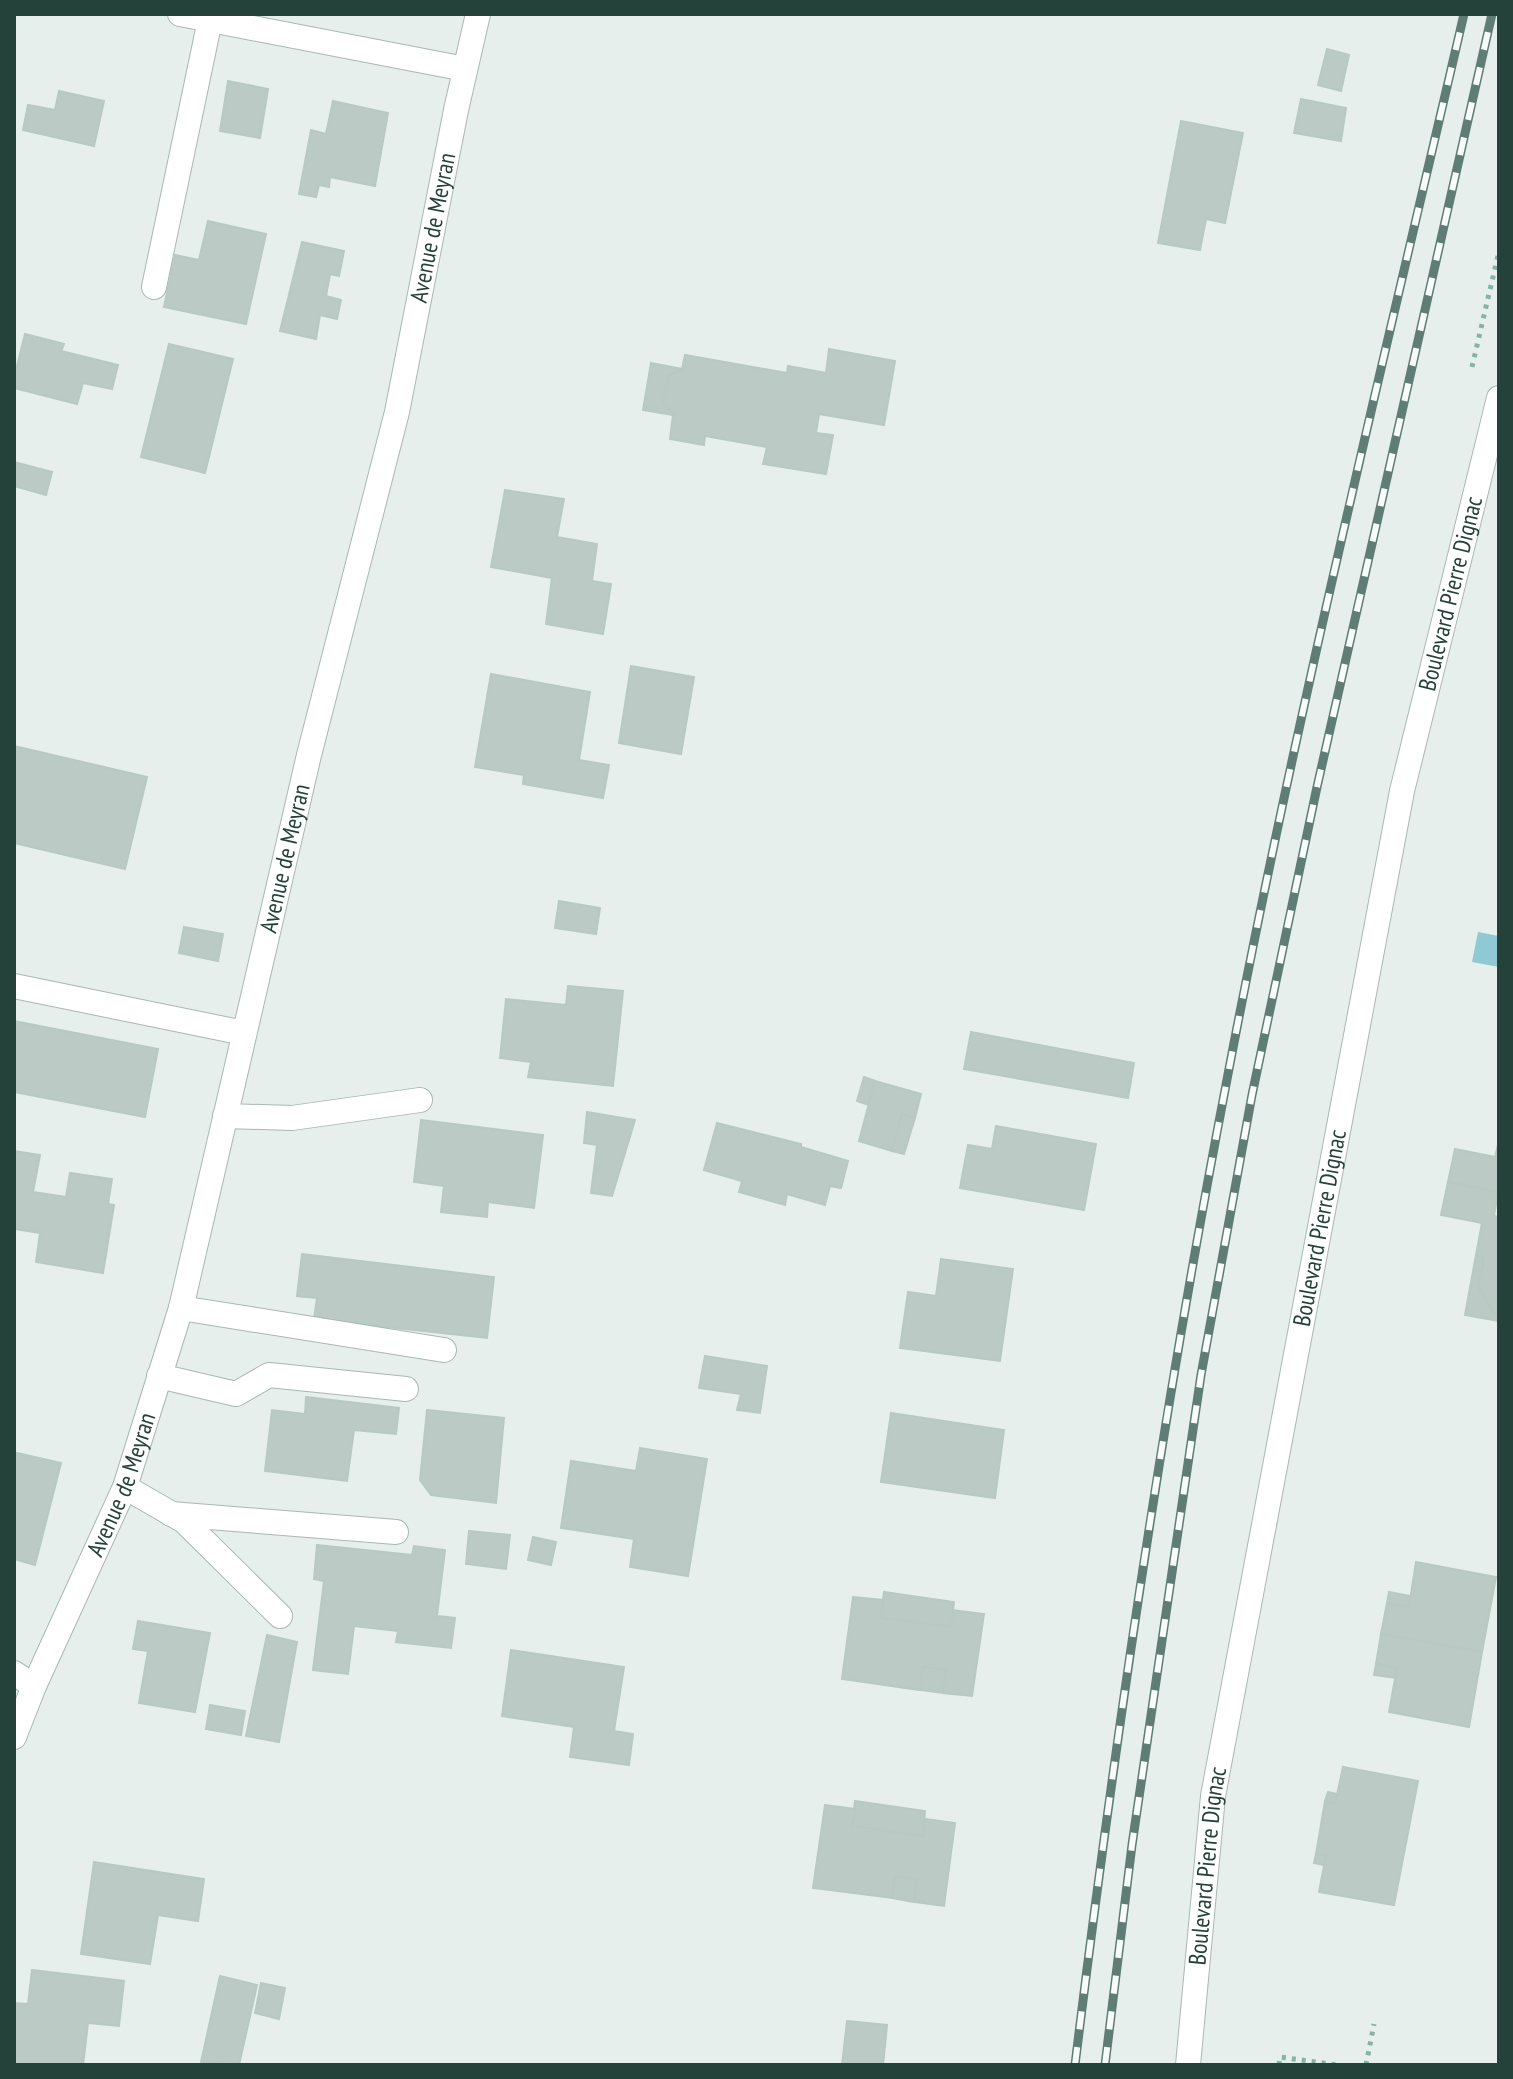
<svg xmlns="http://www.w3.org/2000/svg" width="1513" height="2079" viewBox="0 0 1513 2079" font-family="'PT Sans Narrow',sans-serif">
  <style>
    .water { fill: #8ec9d4 }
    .building { fill: #bbcac4; stroke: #b8c9c2; stroke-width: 2 }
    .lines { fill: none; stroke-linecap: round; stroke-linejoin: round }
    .lane-casing { stroke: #a8b8b2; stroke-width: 26 }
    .street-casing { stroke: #a8b8b2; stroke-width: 26 }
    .path { stroke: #86b3a5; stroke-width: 5; stroke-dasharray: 4 6; stroke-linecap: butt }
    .lane { stroke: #fff; stroke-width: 24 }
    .street { stroke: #fff; stroke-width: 24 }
    .rail-casing { stroke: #5f7d75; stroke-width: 9 }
    .rail { stroke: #f7fbf9; stroke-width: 6; stroke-dasharray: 18; stroke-linecap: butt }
    .labels { text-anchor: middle; stroke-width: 6; stroke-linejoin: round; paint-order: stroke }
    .street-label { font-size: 24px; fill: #24423a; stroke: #f7fbf9 }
  </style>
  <rect width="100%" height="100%" fill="#e6efeb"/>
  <polygon class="water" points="1478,932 1499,936 1499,967 1472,962"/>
  <g class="building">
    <polygon points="1327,49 1349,55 1341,91 1318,85"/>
    <polygon points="228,81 268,89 260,138 220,131"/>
    <polygon points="59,91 104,101 94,146 23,130 28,105 55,110"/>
    <polygon points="1301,99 1346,108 1341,141 1294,133"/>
    <polygon points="333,101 388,113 375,186 330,177 329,187 319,185 316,197 299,194 311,130 326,134"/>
    <polygon points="1181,121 1243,133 1225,223 1206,219 1200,250 1158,243"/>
    <polygon points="208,221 266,234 246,324 164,307 175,255 199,260"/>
    <polygon points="302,242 344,251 339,276 330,274 326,296 341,300 337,319 320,315 316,339 280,331"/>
    <polygon points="25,334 64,344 61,351 118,365 112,389 83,383 77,404 14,388 14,378"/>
    <polygon points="169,344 233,359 205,473 141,457"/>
    <polygon points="829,349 895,361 884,425 819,414 816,433 833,435 826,474 763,464 767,447 705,436 704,445 670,439 673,415 663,402 668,376 682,369 685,355 787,373 788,366 826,373"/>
    <polygon points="651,363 682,369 668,376 663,402 673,415 643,410"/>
    <polygon points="14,462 52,472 46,495 14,486"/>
    <polygon points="505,490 564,499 557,537 597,544 592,581 611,584 603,634 546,624 552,578 491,567"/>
    <polygon points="631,666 694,677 681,754 619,743"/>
    <polygon points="491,674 590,692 579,760 609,765 603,798 523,784 524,775 475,767"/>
    <polygon points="14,746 147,777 125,869 14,843"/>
    <polygon points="559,901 600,908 596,934 555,928"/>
    <polygon points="184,927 223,934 218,961 179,953"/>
    <polygon points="568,986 623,991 613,1086 528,1077 531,1062 500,1058 506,999 566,1005"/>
    <polygon points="14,1021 158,1049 145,1117 14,1092"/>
    <polygon points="971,1032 1134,1063 1128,1098 964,1069"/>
    <polygon points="864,1077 875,1081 869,1105 857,1101"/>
    <polygon points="875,1081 921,1094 915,1118 902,1114 892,1151 859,1141"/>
    <polygon points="587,1112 635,1120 612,1196 591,1193 597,1145 584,1143"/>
    <polygon points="902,1114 915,1118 904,1154 892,1151"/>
    <polygon points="421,1120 543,1135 534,1208 488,1202 487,1217 441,1212 444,1186 414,1182"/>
    <polygon points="717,1123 801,1144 801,1147 848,1161 841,1188 830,1186 825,1205 787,1194 785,1205 739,1192 742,1181 704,1170"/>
    <polygon points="996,1126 1096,1144 1084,1210 960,1188 968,1145 992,1149"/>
    <polygon points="1499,1141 1498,1192 1448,1182 1455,1149 1495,1157"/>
    <polygon points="14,1151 40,1155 33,1192 66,1197 70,1173 112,1179 108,1204 114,1205 103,1273 36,1262 40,1233 14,1229"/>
    <polygon points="1448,1182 1498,1192 1494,1216 1499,1217 1499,1314 1494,1313 1478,1287 1484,1257 1476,1255 1482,1223 1441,1215"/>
    <polygon points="302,1254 494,1277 487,1338 314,1319 317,1298 297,1296"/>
    <polygon points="1476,1255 1484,1257 1478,1287 1494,1313 1499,1314 1499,1321 1465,1315"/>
    <polygon points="941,1259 1013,1269 1000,1361 900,1348 908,1292 936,1296"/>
    <polygon points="705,1356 767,1366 760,1413 737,1410 741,1394 699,1388"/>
    <polygon points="306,1397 399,1408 396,1434 354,1430 347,1481 265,1471 272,1410 305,1414"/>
    <polygon points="427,1410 504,1418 496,1503 431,1495 420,1480"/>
    <polygon points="891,1413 1004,1430 995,1498 881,1482"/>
    <polygon points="640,1448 707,1459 688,1576 630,1567 634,1539 561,1528 571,1461 636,1471"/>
    <polygon points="17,1453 61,1463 35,1565 14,1559 14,1464"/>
    <polygon points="469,1531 510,1535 506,1569 466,1564"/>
    <polygon points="533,1537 556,1542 551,1565 528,1560"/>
    <polygon points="317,1545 412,1555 414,1546 445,1550 437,1616 455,1618 451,1648 396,1642 398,1631 354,1626 348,1674 313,1670 324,1581 314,1579"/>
    <polygon points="1416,1562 1496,1577 1482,1652 1381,1634 1387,1603 1409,1607"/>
    <polygon points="884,1592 954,1602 951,1627 881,1618"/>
    <polygon points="1389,1592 1410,1596 1409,1607 1387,1603"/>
    <polygon points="853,1597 883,1600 881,1618 951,1627 953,1610 984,1614 972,1696 943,1693 946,1670 923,1667 920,1690 842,1679"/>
    <polygon points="138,1621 210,1633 195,1712 139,1703 148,1651 133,1649"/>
    <polygon points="1381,1634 1482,1652 1469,1727 1389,1712 1397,1668 1376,1664"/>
    <polygon points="267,1635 297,1642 279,1742 246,1736"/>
    <polygon points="511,1650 624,1667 614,1731 633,1734 629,1765 570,1757 574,1727 502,1716"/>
    <polygon points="1376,1664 1397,1668 1395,1678 1374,1675"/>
    <polygon points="923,1667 946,1670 943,1693 920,1690"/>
    <polygon points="210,1705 245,1711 241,1735 206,1729"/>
    <polygon points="1343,1767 1418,1781 1394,1905 1319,1892 1326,1855 1316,1854 1325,1801 1335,1804"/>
    <polygon points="1328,1792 1337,1794 1335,1804 1325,1801"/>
    <polygon points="855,1801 925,1811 923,1836 852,1826"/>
    <polygon points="825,1805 856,1809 852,1826 923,1836 925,1819 955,1823 944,1906 914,1902 917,1879 895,1876 892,1898 813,1888"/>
    <polygon points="1316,1854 1326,1855 1324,1865 1314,1863"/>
    <polygon points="94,1862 204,1879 198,1921 158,1915 150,1964 81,1954"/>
    <polygon points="895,1876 917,1879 914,1902 892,1898"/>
    <polygon points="32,1970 124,1981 119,2026 88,2023 83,2065 14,2065 14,2003 28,2004"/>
    <polygon points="220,1976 257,1985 239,2065 201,2062"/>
    <polygon points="261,1983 285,1988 279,2019 255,2013"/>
    <polygon points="847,2021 887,2025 883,2065 842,2065"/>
  </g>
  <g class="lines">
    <g class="lane-casing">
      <g id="lane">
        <polyline points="154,287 210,20"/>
        <polyline points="14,986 244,1033"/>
        <polyline points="225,1116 292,1118 420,1100"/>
        <polyline points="181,1308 444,1350"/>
        <polyline points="159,1376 236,1394 269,1375 406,1389"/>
        <polyline points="125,1487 184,1521 280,1616"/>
        <polyline points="171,1514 396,1532"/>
      </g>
    </g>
    <g class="street-casing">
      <g id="street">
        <polyline points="180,14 465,69"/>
        <polyline points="14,1673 34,1686 14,1737"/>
        <path id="s1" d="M34,1686L125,1487L181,1308L309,755L397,412L456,110L478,14"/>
        <path id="s2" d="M1188,2065L1213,1796L1402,791L1499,398"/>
      </g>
    </g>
    <g class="path">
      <polyline points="1472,367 1499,251"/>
      <polyline points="1279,2065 1280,2057 1337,2065"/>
      <polyline points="1366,2065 1374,2024"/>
    </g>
    <use href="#lane" class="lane"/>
    <use href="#street" class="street"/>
    <g class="rail-casing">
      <g id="rail">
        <path d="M1075,2065C1115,1739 1163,1413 1225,1090C1293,729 1381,372 1464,14"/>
        <polyline points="1105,2065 1132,1845 1201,1375 1252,1095 1317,787 1492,14"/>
      </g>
    </g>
    <use href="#rail" class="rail"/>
  </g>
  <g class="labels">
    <g class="street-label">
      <text dy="8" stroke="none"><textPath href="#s1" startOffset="1516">Avenue de Meyran</textPath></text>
      <text dy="8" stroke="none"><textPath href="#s2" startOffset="1496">Boulevard Pierre Dignac</textPath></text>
      <text dy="8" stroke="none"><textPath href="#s1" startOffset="868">Avenue de Meyran</textPath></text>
      <text dy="8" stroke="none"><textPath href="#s2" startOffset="848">Boulevard Pierre Dignac</textPath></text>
      <text dy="8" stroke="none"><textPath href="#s1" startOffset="220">Avenue de Meyran</textPath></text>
      <text dy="8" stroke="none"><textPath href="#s2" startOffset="200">Boulevard Pierre Dignac</textPath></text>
    </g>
  </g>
  <rect width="1513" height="2079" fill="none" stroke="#24423a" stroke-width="32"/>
</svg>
